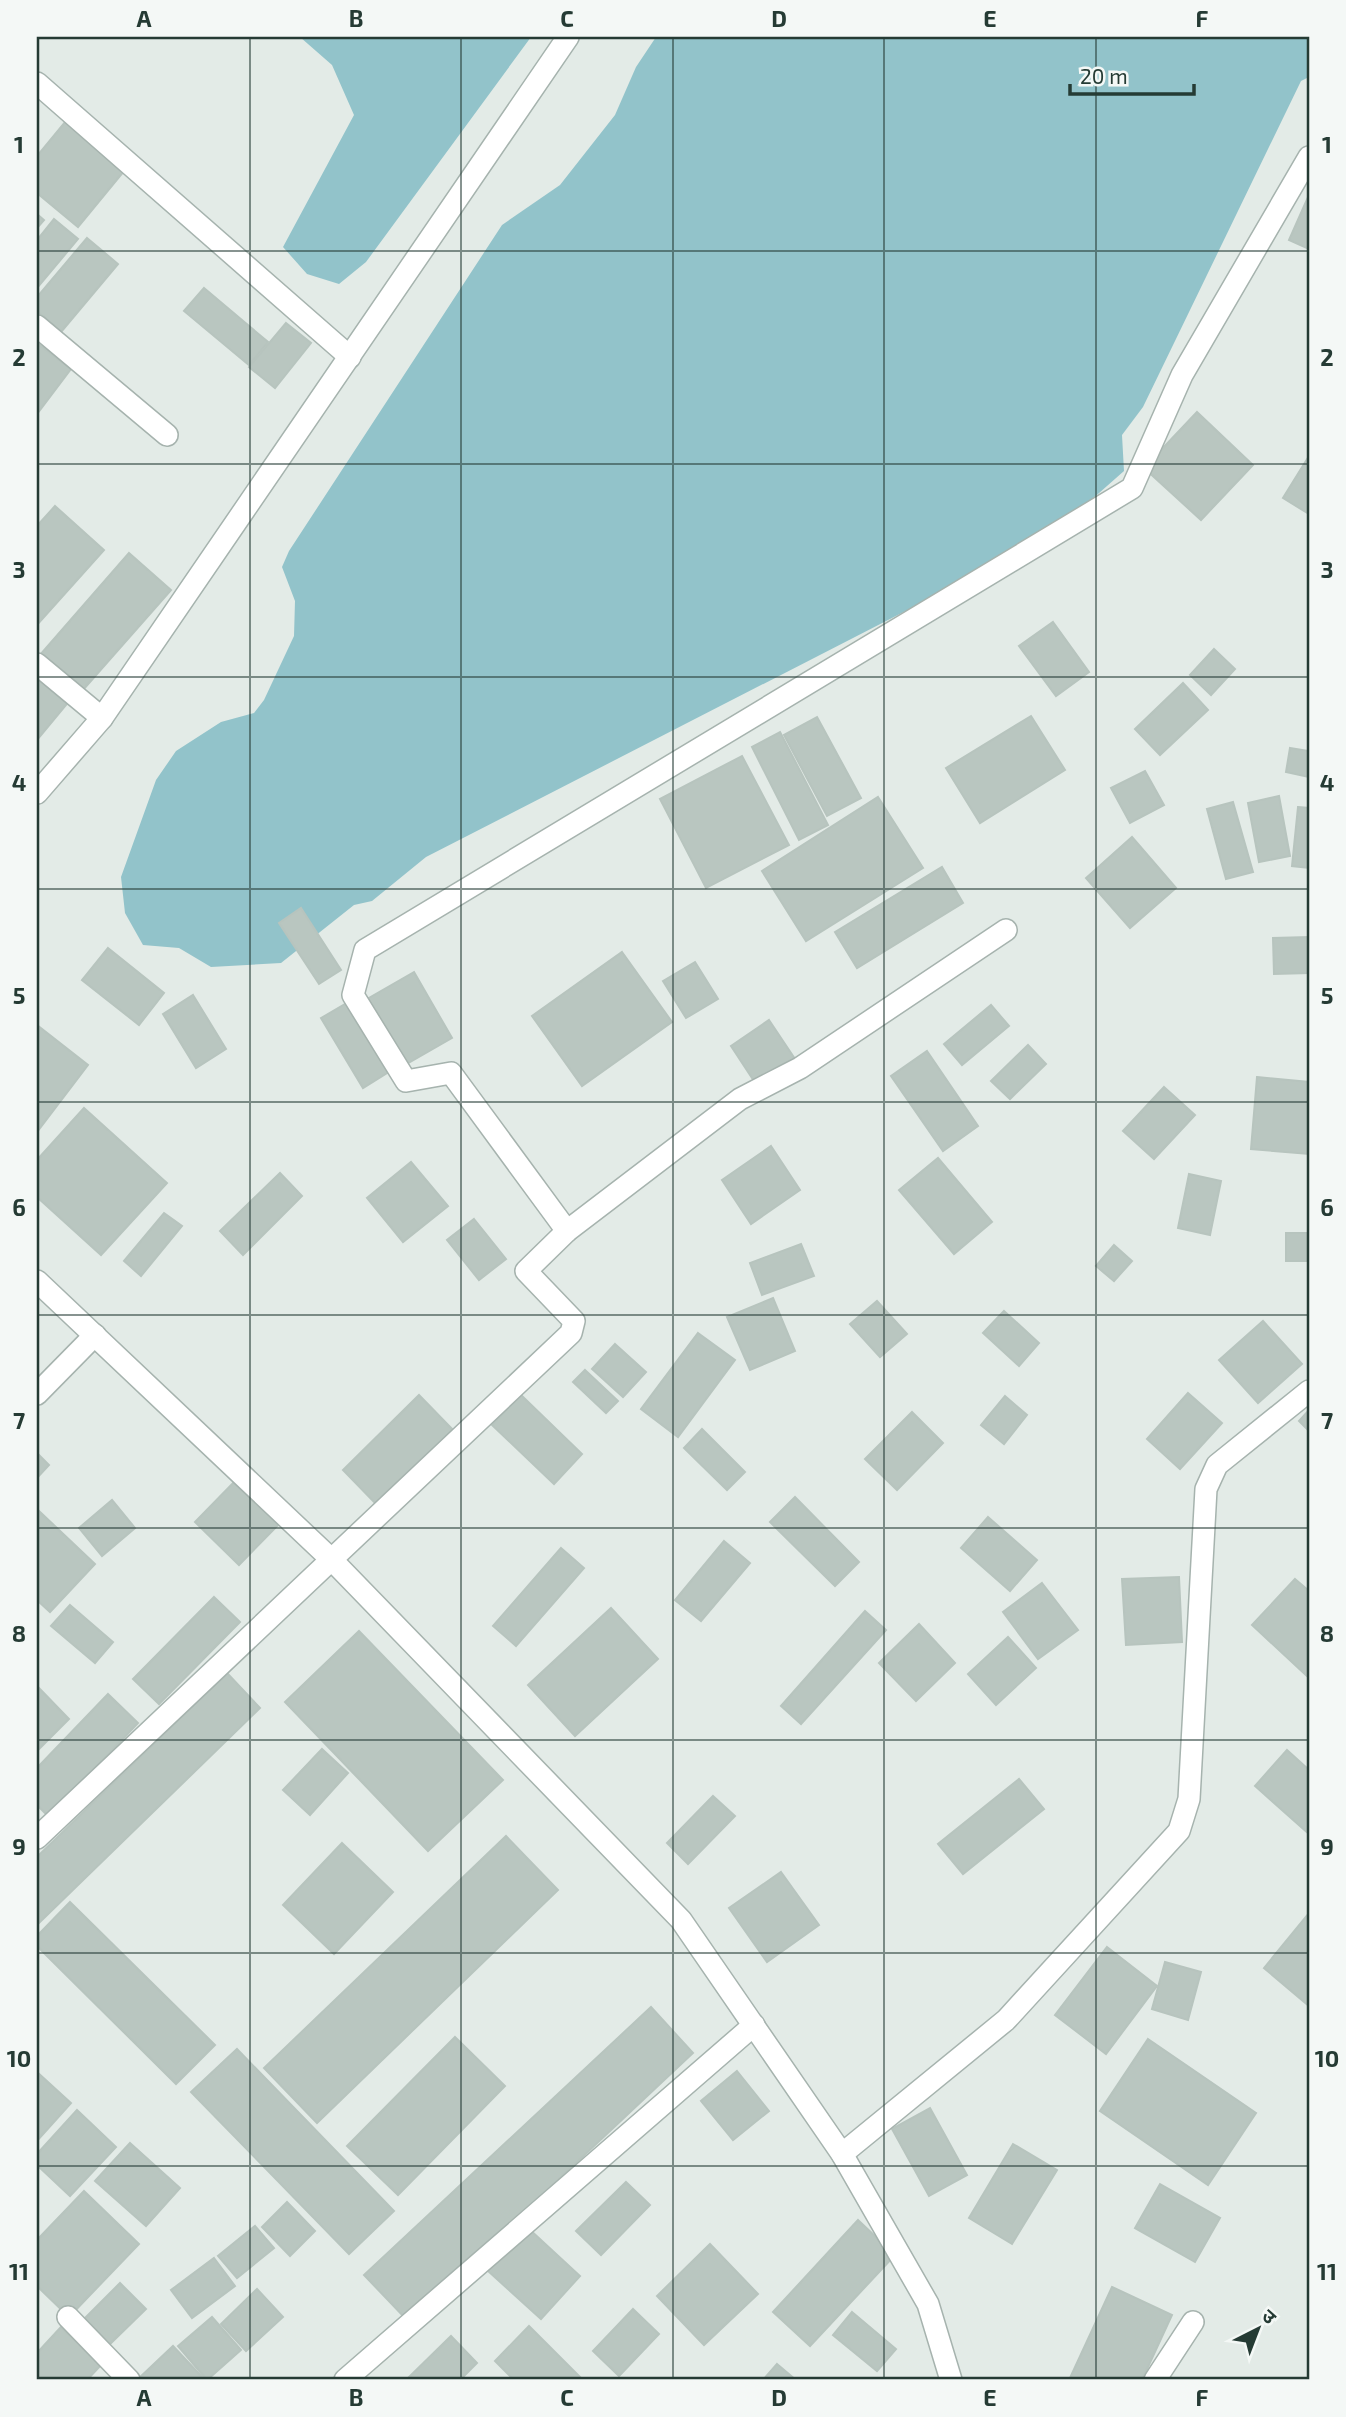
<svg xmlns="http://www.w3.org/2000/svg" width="1346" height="2417" viewBox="0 0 1346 2417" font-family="'Exo 2','Noto Sans Devanagari',sans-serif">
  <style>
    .water { fill: #92c3ca }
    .building { fill: #b9c6c0; stroke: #b7c4be; stroke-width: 2 }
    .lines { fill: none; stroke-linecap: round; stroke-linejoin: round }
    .minor-casing { stroke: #a6b3ae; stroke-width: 24 }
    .minor { stroke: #fff; stroke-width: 21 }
    .grid { fill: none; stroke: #253b34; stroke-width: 2; stroke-opacity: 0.55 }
    .neatline { fill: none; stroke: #253b34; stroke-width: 2.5 }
    .grid-label { font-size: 23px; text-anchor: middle; font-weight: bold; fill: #253b34 }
  </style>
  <rect width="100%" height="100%" fill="#e3ebe7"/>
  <g class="water">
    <polygon points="300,37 531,37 366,262 339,284 307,274 283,247 354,115 332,65"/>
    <polygon points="656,37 1309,37 1309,77 1301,81 1143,407 1122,435 1124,471 1022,561 927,600 426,857 372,901 354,905 281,963 211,967 179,948 143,945 125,913 121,877 156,780 176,751 221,722 254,713 264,700 294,636 295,601 282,567 289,551 502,225 560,185 615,115 636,67"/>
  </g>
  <g class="building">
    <polygon points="66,121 124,171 78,227 37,193 37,156"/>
    <polygon points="1309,195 1309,249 1289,240"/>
    <polygon points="37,214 44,220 37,228"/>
    <polygon points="54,219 78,239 37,288 37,240"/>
    <polygon points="87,238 118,264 61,332 37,311 37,297"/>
    <polygon points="204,288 268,342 249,365 184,311"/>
    <polygon points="286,323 311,343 275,388 249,367"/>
    <polygon points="37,343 71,369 37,414"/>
    <polygon points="1197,412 1253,465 1201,520 1144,468"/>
    <polygon points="1309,456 1309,514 1283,498"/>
    <polygon points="55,506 104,550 37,625 37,526"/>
    <polygon points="129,553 171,590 82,691 40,655"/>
    <polygon points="1053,622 1089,672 1056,696 1019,646"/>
    <polygon points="1214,649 1235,669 1211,695 1190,675"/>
    <polygon points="37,672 71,699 37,740"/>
    <polygon points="1183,683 1208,710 1160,755 1135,729"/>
    <polygon points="1031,716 1065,770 980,823 946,768"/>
    <polygon points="817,717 861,798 827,816 784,735"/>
    <polygon points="780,732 828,825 799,840 752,747"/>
    <polygon points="1290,748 1309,751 1309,777 1286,772"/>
    <polygon points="742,756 789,845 706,888 660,799"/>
    <polygon points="1145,771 1164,805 1130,823 1111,788"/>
    <polygon points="1279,796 1290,856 1259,862 1248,803"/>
    <polygon points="878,797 923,868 806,941 762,871"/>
    <polygon points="1233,802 1253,872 1226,879 1207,809"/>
    <polygon points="1298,807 1309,808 1309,868 1292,866"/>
    <polygon points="1132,837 1176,888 1130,928 1086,878"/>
    <polygon points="942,867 963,903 857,968 835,932"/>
    <polygon points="301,908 341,970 319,984 279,923"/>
    <polygon points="1309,937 1309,973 1274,974 1273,938"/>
    <polygon points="108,948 164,993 139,1025 82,980"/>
    <polygon points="622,952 672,1022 582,1086 532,1016"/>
    <polygon points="695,962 718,999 686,1018 663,981"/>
    <polygon points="414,972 452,1038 405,1065 367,999"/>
    <polygon points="193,995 226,1049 196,1068 163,1014"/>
    <polygon points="350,1001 392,1070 363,1088 321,1018"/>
    <polygon points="991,1005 1009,1026 962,1065 944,1044"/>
    <polygon points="769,1020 797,1062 758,1087 731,1046"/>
    <polygon points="37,1025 88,1065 37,1132"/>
    <polygon points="1028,1045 1046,1064 1010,1099 991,1081"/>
    <polygon points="927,1051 978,1126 943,1151 891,1076"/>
    <polygon points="1257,1077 1309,1082 1309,1154 1251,1149"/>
    <polygon points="1164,1087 1195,1115 1154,1159 1123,1131"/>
    <polygon points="84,1108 167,1183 101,1255 37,1197 37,1160"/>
    <polygon points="771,1146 800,1190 751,1224 722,1180"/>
    <polygon points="938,1158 992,1222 954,1254 899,1190"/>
    <polygon points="411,1162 448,1206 403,1242 367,1198"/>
    <polygon points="280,1173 302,1196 243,1255 220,1231"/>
    <polygon points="1189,1174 1221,1181 1210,1235 1178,1228"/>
    <polygon points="164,1213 182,1226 141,1276 124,1261"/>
    <polygon points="474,1219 506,1259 479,1280 447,1240"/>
    <rect x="1286" y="1233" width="23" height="28"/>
    <polygon points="801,1244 814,1276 762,1295 750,1263"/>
    <polygon points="1114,1245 1132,1261 1114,1281 1096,1266"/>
    <polygon points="773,1298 795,1351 750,1370 727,1317"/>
    <polygon points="877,1301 907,1334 880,1357 850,1324"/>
    <polygon points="1004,1311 1039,1343 1019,1366 983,1333"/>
    <polygon points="1263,1321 1302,1364 1258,1403 1219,1360"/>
    <polygon points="698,1333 735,1360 678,1437 641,1409"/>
    <polygon points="615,1344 646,1372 623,1397 592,1369"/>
    <polygon points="585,1370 618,1401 606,1413 573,1382"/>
    <polygon points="1188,1393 1222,1423 1180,1469 1147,1439"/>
    <polygon points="419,1395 456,1433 380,1508 343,1470"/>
    <polygon points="521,1395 582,1454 554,1484 492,1425"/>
    <polygon points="1005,1396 1027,1415 1004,1444 981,1425"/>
    <polygon points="1309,1410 1309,1431 1299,1421"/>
    <polygon points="912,1412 943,1443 897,1490 865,1459"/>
    <polygon points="702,1429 745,1472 727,1490 684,1448"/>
    <polygon points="37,1453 49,1465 37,1478"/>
    <polygon points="241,1475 285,1518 239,1565 195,1522"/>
    <polygon points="795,1497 859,1562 835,1586 770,1522"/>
    <polygon points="112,1500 135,1528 102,1556 79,1528"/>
    <polygon points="39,1511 95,1564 50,1612 37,1600 37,1513"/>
    <polygon points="988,1517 1037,1560 1010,1591 961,1548"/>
    <polygon points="724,1541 750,1563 701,1621 675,1600"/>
    <polygon points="561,1548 584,1568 516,1646 493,1626"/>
    <polygon points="1179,1577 1182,1642 1126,1645 1122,1579"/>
    <polygon points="1295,1579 1309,1591 1309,1678 1252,1625"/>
    <polygon points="1042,1583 1078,1630 1038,1659 1003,1612"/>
    <polygon points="214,1597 240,1622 159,1704 133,1679"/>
    <polygon points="70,1605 113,1642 95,1663 51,1626"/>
    <polygon points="611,1608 658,1659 575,1736 528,1685"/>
    <polygon points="865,1611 886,1630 801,1724 781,1706"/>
    <polygon points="919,1624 955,1663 916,1701 879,1663"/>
    <polygon points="359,1631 503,1780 428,1851 285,1702"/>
    <polygon points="1008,1637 1036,1668 996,1705 968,1674"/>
    <polygon points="227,1673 260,1708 37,1925 37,1857"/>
    <polygon points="37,1686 69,1719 37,1751"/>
    <polygon points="108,1694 138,1723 49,1817 37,1805 37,1768"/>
    <polygon points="322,1749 348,1773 310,1815 283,1790"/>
    <polygon points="1287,1750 1309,1770 1309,1834 1255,1786"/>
    <polygon points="1019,1779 1044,1809 963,1874 938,1844"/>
    <polygon points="713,1796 735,1816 688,1864 667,1843"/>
    <polygon points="506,1836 558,1890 317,2123 264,2068"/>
    <polygon points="342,1843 393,1892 334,1954 283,1905"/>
    <polygon points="781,1872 819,1925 767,1962 729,1908"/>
    <polygon points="70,1902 215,2045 176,2084 37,1946 37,1936"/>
    <polygon points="1309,1913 1309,2006 1264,1968"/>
    <polygon points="1107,1947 1157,1986 1106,2054 1055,2015"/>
    <polygon points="1165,1962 1201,1972 1188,2020 1152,2009"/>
    <polygon points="651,2007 693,2053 408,2321 364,2275"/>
    <polygon points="455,2037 505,2086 398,2195 347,2146"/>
    <polygon points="1148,2039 1256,2113 1208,2185 1100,2111"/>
    <polygon points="237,2049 394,2211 349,2254 191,2092"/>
    <polygon points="737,2071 769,2111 733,2140 701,2101"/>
    <polygon points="37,2072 71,2103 37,2141"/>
    <polygon points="930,2108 967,2175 929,2196 892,2129"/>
    <polygon points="77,2110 116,2147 70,2196 37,2165 37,2154"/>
    <polygon points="130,2143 180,2188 146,2226 95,2181"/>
    <polygon points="1013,2144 1057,2170 1012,2244 969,2218"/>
    <polygon points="626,2182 650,2205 601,2255 576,2231"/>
    <polygon points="1160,2184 1220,2218 1195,2262 1135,2228"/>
    <polygon points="84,2191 139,2244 69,2317 37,2286 37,2240"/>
    <polygon points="287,2202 315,2231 290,2256 262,2227"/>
    <polygon points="858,2220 895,2255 810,2346 773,2312"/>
    <polygon points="255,2226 274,2248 237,2278 218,2256"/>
    <polygon points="528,2228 580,2276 541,2319 488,2271"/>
    <polygon points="710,2244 758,2294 704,2345 657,2296"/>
    <polygon points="214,2258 235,2286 192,2318 171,2290"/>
    <polygon points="120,2283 146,2309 108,2346 83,2320"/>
    <polygon points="1112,2287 1172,2315 1142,2380 1075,2380 1070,2378"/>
    <polygon points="257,2289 283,2317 246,2351 221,2324"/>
    <polygon points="633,2309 659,2334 619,2376 593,2351"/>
    <polygon points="852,2312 896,2349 877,2371 833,2335"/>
    <polygon points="212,2317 241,2350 207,2380 178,2346"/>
    <polygon points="529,2326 583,2380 514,2380 495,2361"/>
    <polygon points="61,2327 101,2365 87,2380 42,2380 37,2376 37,2353"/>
    <polygon points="451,2336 477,2363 460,2380 406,2380"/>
    <polygon points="173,2346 205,2380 137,2380"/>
    <polygon points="777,2364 796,2380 763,2380"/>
  </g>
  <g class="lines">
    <g class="minor-casing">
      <g id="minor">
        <polyline points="37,83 350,357"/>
        <polyline points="37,326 167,435"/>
        <polyline points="37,664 102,718"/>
        <polyline points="37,793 102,718 568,37"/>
        <polyline points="567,1231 451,1073 406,1081 353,995 365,950 1132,488 1182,375 1309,157"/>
        <polyline points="37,1281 332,1560 681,1920 842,2154 928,2304 951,2380"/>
        <polyline points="37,1394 95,1335"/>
        <polyline points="37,1838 571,1333 574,1321 526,1271 567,1231 740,1099 800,1068 1006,930"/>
        <polyline points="842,2154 1006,2020 1179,1831 1189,1799 1206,1489 1217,1465 1309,1391"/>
        <polyline points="68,2317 129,2380"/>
        <polyline points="345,2380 754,2025"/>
        <polyline points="1155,2380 1193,2322"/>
      </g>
    </g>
    <use href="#minor" class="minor"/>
  </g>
  <path class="grid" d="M250,37V2380M461,37V2380M673,37V2380M884,37V2380M1096,37V2380M37,251H1309M37,464H1309M37,677H1309M37,889H1309M37,1102H1309M37,1315H1309M37,1528H1309M37,1740H1309M37,1953H1309M37,2166H1309"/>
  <rect width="1346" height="2417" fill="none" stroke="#f4f8f6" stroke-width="77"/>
  <g transform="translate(1258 2329) rotate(42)" stroke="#f4f8f6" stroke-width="5" paint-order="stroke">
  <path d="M0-5L12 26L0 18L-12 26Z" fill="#253b34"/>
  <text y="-10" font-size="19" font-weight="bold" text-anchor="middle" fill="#253b34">उ</text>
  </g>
  <path d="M1070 84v10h124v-10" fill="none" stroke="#253b34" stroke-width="3.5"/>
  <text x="1080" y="84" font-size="21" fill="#253b34" stroke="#f4f8f6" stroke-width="5" paint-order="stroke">20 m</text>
  <rect x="38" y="38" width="1270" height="2340" class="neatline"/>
  <g class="grid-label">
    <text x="144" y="27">A</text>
    <text x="356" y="27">B</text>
    <text x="567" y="27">C</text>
    <text x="779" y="27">D</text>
    <text x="990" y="27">E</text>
    <text x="1202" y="27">F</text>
    <text x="19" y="153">1</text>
    <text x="1327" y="153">1</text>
    <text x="19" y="366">2</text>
    <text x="1327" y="366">2</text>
    <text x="19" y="578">3</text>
    <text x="1327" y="578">3</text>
    <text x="19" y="791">4</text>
    <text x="1327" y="791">4</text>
    <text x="19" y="1004">5</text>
    <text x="1327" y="1004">5</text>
    <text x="19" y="1216">6</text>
    <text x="1327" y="1216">6</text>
    <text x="19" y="1429">7</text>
    <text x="1327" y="1429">7</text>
    <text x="19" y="1642">8</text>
    <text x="1327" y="1642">8</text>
    <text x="19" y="1855">9</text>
    <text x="1327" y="1855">9</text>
    <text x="19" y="2067">10</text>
    <text x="1327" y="2067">10</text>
    <text x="19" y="2280">11</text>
    <text x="1327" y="2280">11</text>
    <text x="144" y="2406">A</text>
    <text x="356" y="2406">B</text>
    <text x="567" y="2406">C</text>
    <text x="779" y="2406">D</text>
    <text x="990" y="2406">E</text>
    <text x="1202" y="2406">F</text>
  </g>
</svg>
